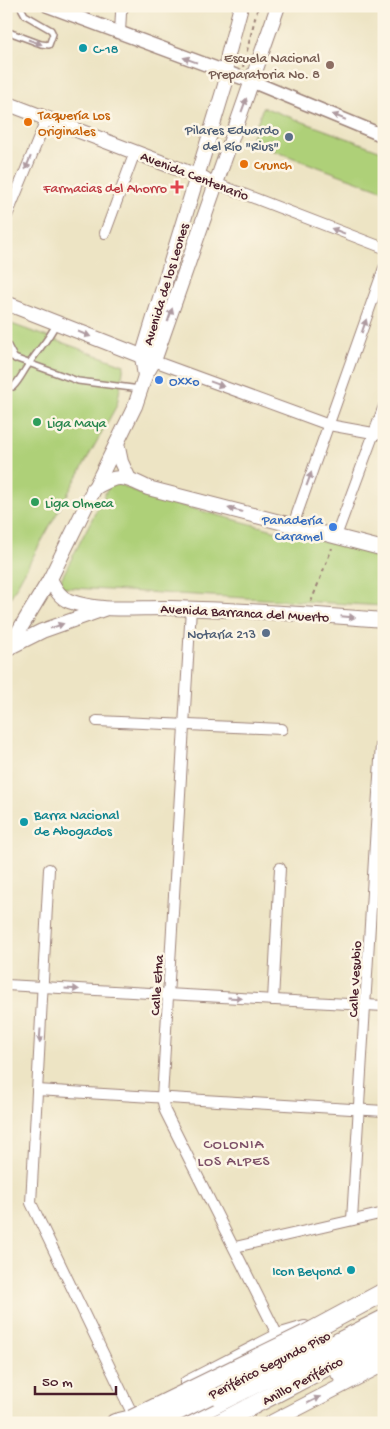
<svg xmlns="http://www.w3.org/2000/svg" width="390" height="1429" viewBox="0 0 390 1429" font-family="'Gochi Hand',sans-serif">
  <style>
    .park { fill: #aed078; stroke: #7c7852 }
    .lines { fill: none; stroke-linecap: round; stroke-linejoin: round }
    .service-casing { stroke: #9c8278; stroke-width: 8 }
    .minor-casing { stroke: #9c8278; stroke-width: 12 }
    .tertiary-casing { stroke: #9c8278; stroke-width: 15 }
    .secondary-casing { stroke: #9c8278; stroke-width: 16 }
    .motorway-casing { stroke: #9c8278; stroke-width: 20 }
    .path { stroke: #9c8278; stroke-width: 2; stroke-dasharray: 4 4; stroke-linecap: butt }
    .service { stroke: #fff; stroke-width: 5 }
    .minor { stroke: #fff; stroke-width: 10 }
    .tertiary { stroke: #fff; stroke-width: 12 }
    .secondary { stroke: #fff; stroke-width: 14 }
    .motorway { stroke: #fff; stroke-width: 18 }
    .motorway-bridge-casing { stroke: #9c8278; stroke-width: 20; stroke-linecap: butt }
    .motorway-bridge { stroke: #fff; stroke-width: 18 }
    .oneway { fill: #ae9aa0 }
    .culture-dot { fill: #0f9aa8; stroke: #fcf5e5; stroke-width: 2 }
    .education-dot { fill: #8d6e63; stroke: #fcf5e5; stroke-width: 2 }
    .food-dot { fill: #e8710a; stroke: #fcf5e5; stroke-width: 2 }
    .service-dot { fill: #5c6f8a; stroke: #fcf5e5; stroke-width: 2 }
    .health-dot { fill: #e0444e; stroke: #fcf5e5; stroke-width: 2 }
    .shop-dot { fill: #3f7fe0; stroke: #fcf5e5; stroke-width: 2 }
    .leisure-dot { fill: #2e9e5b; stroke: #fcf5e5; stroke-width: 2 }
    .labels { text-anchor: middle; stroke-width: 5; stroke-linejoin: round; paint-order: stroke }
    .culture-label { font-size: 14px; fill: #0d838f; stroke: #fcf5e5; text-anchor: start }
    .education-label { font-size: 14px; fill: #785e54; stroke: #fcf5e5; text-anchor: end }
    .food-label { font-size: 14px; fill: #c56008; stroke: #fcf5e5; text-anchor: start }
    .service-label { font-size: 14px; fill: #4e5e75; stroke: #fcf5e5; text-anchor: end }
    .street-label { font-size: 14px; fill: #4a1f2b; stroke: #fcf5e5 }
    .health-label { font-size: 14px; fill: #be3a42; stroke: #fcf5e5; text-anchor: end }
    .shop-label { font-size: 14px; fill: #366cbe; stroke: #fcf5e5; text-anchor: start }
    .leisure-label { font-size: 14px; fill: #27864d; stroke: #fcf5e5; text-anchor: start }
    .neighbourhood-label { font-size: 15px; letter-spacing: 1px; fill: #7e5168; stroke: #fcf5e5 }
  </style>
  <rect width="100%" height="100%" fill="#fcf5e5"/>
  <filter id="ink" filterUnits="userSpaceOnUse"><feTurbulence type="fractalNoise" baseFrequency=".02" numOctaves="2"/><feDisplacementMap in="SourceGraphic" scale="10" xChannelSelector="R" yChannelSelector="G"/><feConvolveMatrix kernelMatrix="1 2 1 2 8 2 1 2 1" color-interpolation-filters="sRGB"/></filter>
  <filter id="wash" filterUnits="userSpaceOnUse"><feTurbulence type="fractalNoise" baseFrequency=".0096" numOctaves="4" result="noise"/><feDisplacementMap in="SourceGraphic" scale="20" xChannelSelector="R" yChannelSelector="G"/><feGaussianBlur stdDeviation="1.12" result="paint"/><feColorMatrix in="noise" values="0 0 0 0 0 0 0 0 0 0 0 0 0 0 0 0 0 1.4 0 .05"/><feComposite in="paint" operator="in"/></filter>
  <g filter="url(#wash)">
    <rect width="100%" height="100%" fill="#ede4c4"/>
    <g class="park">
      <polygon points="263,107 384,152 384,191 250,142"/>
      <polygon points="6,322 124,365 117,405 9,600 6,599"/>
      <polygon points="112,480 142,495 281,532 384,555 384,606 57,587"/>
    </g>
  </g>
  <g filter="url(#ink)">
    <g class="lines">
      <g class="service-casing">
        <g id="service">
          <polyline points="6,31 41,44 49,45 53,34 51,30 25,15 20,6"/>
          <polyline points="6,342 15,359"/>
          <polyline points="6,355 78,381 140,389"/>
          <path d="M6,385L13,387C20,380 23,372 29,364C38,350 49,339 56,324"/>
        </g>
      </g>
      <g class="minor-casing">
        <g id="minor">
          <polyline points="120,33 121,13 124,6"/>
          <polyline points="215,183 384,248"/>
          <polyline points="6,218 47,118"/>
          <polyline points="105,233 135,152"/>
          <polyline points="154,361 329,425 384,435"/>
          <polyline points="293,525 384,268"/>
          <polyline points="336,536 384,406"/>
          <polyline points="191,608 162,1098 165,1111 278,1336"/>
          <polyline points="97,721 282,729"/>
          <polyline points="49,869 31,1203 131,1411"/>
          <polyline points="6,985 384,1006"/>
          <polyline points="273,1000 280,868"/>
          <polyline points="37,1090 384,1111"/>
          <polyline points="352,1220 381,744 384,739"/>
          <polyline points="235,1247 384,1213"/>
        </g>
      </g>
      <g class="tertiary-casing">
        <polyline id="tertiary" points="48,6 253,82 384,136"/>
      </g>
      <g class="secondary-casing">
        <g id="secondary">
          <polyline points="6,103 205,179"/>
          <polyline points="6,303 149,359"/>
          <polyline points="145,376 142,357 225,85 228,55 241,6"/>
          <polyline points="117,443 121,462 129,479"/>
          <path d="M93,489C117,474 122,475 148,488L384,549"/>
          <path d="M50,579C55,588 59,597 69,601C101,613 139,607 171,608C242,610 313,614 384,620"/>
          <polyline points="12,646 42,631 104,609"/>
          <polyline points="6,652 50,579 135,406 145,376 154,361 278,6"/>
          <polyline points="187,1383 278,1336 305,1328"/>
          <polyline points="270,1423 384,1364"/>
        </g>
      </g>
      <g class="motorway-casing">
        <g id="motorway">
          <polyline points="340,1373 384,1351"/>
          <polyline points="115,1423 132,1419"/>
          <polyline points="178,1423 384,1319"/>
          <polyline points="219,1423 384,1337"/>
        </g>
      </g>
      <g class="path">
        <polyline points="243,67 258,6"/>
        <polyline points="311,602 332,548"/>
      </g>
      <use href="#service" class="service"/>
      <use href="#minor" class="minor"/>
      <use href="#tertiary" class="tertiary"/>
      <use href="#secondary" class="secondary"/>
      <use href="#motorway" class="motorway"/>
      <g class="motorway-bridge-casing">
        <g id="motorway-bridge">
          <polyline points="132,1419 306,1334 384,1292"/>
          <polyline points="154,1423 210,1395"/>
        </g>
      </g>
      <use href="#motorway-bridge" class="motorway-bridge"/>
    </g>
    <defs><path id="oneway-solid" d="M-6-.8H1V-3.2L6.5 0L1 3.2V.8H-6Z" transform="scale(1.25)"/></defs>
    <g class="oneway">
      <use href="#oneway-solid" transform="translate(35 42) rotate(19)"/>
      <use href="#oneway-solid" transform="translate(190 60) rotate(-160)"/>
      <use href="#oneway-solid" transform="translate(244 105) rotate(-70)"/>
      <use href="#oneway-solid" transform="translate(339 117) rotate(-158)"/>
      <use href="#oneway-solid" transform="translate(28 163) rotate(112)"/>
      <use href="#oneway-solid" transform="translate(338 231) rotate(-159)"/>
      <use href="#oneway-solid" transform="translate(170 315) rotate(-71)"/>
      <use href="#oneway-solid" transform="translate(364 326) rotate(-71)"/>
      <use href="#oneway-solid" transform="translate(84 334) rotate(22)"/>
      <use href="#oneway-solid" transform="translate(217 384) rotate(20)"/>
      <use href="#oneway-solid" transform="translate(309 479) rotate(-70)"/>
      <use href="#oneway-solid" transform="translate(235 510) rotate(-166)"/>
      <use href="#oneway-solid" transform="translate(348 617) rotate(5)"/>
      <use href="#oneway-solid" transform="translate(57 626) rotate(-20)"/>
      <use href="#oneway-solid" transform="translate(72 989) rotate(3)"/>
      <use href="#oneway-solid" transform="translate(235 998) rotate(3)"/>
      <use href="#oneway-solid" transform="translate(40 1036) rotate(94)"/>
      <use href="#oneway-solid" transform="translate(314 1400) rotate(-27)"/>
    </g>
  </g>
  <g class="culture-dot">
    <circle cx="83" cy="48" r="5"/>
    <circle cx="24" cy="822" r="5"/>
    <circle cx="351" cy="1270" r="5"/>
  </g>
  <circle class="education-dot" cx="330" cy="65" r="5"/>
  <g class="food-dot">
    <circle cx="28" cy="122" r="5"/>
    <circle cx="244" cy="164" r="5"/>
  </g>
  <g class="service-dot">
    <circle cx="289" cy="137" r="5"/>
    <circle cx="266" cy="633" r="5"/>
  </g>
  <path class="health-dot" d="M174.5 179.5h5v5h5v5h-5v5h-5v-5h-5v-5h5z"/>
  <g class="shop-dot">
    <circle cx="159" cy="380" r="5"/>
    <circle cx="333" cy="527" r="5"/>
  </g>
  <g class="leisure-dot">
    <circle cx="37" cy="422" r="5"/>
    <circle cx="35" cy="502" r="5"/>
  </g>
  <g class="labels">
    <g class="culture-label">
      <text x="93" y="53">C-18</text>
      <text x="34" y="819">Barra Nacional<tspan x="34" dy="16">de Abogados</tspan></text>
      <text x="341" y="1275" text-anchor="end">Icon Beyond</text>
    </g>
    <g class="education-label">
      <text x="320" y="62">Escuela Nacional<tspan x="320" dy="16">Preparatoria No. 8</tspan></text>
    </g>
    <g class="food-label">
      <text x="38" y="119">Taquería Los<tspan x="38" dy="16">Originales</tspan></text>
      <text x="254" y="169">Crunch</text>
    </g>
    <g class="service-label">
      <text x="279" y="134">Pilares Eduardo<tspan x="279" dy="16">del Río "Rius"</tspan></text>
      <text x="256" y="638">Notaría 213</text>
    </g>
    <g class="street-label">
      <text transform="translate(195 175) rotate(21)" y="5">Avenida Centenario</text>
      <text transform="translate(165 284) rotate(-73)" y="5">Avenida de los Leones</text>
      <text transform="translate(245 612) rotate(3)" y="5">Avenida Barranca del Muerto</text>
      <text transform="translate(354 979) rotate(-87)" y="5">Calle Vesubio</text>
      <text transform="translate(156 985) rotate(-86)" y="5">Calle Etna</text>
      <text transform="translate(269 1364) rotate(-27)" y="5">Periférico Segundo Piso</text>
      <text transform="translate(302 1380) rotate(-28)" y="5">Anillo Periférico</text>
    </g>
    <g class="health-label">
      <text x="167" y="192">Farmacias del Ahorro</text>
    </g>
    <g class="shop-label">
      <text x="169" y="385">Oxxo</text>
      <text x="323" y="524" text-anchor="end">Panadería<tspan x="323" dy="16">Caramel</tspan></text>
    </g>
    <g class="leisure-label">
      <text x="47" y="427">Liga Maya</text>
      <text x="45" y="507">Liga Olmeca</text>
    </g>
    <g class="neighbourhood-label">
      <text x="234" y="1148">COLONIA<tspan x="234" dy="17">LOS ALPES</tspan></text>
    </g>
  </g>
  <rect width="390" height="1429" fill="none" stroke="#fcf5e5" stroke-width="25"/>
  <path d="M35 1386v8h81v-8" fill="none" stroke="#4a1f2b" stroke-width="2.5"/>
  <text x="42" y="1386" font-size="15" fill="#4a1f2b" stroke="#fcf5e5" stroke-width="4" paint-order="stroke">50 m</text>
</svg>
